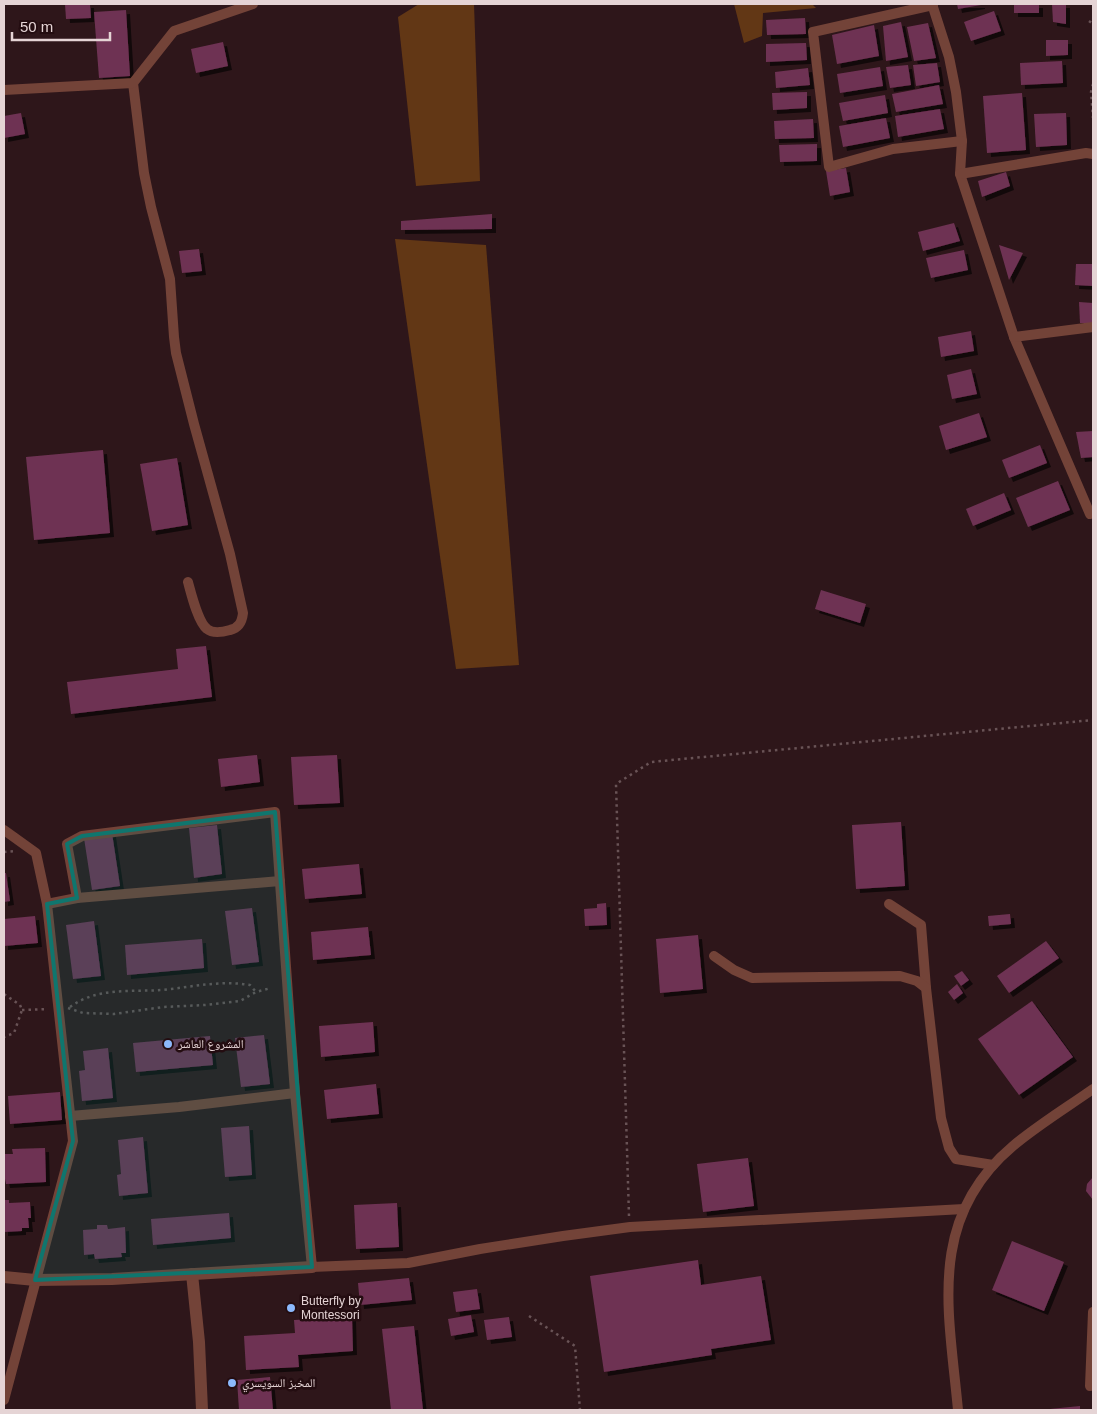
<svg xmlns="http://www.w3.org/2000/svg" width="1097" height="1414" viewBox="0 0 1097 1414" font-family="Helvetica,'Noto Naskh Arabic',sans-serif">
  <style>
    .green { fill: #623715 }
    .building { fill: #6e3253; filter: url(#shadow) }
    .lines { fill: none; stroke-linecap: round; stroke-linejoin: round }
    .path { stroke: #695356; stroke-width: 2.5; stroke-dasharray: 2.5 4; stroke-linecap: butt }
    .minor { stroke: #734338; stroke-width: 10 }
    .tertiary { stroke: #734338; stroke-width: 12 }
    .marked { fill: #0f766e; fill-opacity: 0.2; stroke: #0f766e; stroke-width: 4; stroke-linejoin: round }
    .poi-dot { fill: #8cb9fc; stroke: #240d11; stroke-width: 2 }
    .labels { text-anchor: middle; stroke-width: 5; stroke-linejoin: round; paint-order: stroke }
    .poi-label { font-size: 12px; fill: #e5d4d5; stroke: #240d11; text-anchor: start }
  </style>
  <defs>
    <filter id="shadow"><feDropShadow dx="4" dy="4" stdDeviation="0" flood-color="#0009"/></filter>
  </defs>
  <rect width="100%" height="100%" fill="#2e161a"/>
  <g class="green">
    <polygon points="419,4 474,4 480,181 416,186 398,17"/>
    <polygon points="734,4 812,4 816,8 763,13 762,36 744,43"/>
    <polygon points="395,239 486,245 519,665 456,669"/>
  </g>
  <g class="building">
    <polygon points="65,4 90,4 91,18 66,19"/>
    <polygon points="957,4 981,4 981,5 958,9"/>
    <rect x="1014" y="4" width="25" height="9"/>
    <polygon points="1052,4 1066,4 1066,24 1053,22"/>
    <polygon points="126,10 130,76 99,78 94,12"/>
    <polygon points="994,11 1001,31 971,41 964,22"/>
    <polygon points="805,18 806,34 767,35 766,20"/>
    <polygon points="901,22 908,57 886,61 883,26"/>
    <polygon points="928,23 936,58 914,61 907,27"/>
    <polygon points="874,25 879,56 837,64 832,35"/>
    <polygon points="1046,40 1068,40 1068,55 1046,56"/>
    <polygon points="223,42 228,66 196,73 191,49"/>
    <polygon points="806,43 807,60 766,62 766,44"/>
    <polygon points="1062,61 1063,83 1021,85 1020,63"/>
    <polygon points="937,63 940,82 916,86 913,65"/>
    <polygon points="908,65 911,85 890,88 886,67"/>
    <polygon points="880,67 883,86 840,93 837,74"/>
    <polygon points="808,68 810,85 776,88 775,72"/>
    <polygon points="939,85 943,104 896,112 892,94"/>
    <polygon points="807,92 807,108 773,110 772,93"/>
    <polygon points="1022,93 1026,150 987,153 983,96"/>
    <polygon points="885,95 888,113 843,121 839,103"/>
    <polygon points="940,109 944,129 898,137 895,116"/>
    <polygon points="21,113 25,134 4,138 4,116"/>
    <polygon points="1066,113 1067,145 1036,147 1034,114"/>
    <polygon points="886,118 890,138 843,147 839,126"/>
    <polygon points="813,119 814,138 775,139 774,121"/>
    <polygon points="817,144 817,161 780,162 779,145"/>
    <polygon points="846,168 850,192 830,196 826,171"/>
    <polygon points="1006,172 1010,186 982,197 978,181"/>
    <polygon points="492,214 492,229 401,230 401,221"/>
    <polygon points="954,223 960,241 923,251 918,232"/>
    <polygon points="999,245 1023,253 1009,280"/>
    <polygon points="199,249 202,271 182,273 179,251"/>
    <polygon points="964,250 968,270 931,278 926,258"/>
    <polygon points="1076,264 1093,264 1093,286 1075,285"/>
    <polygon points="1079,302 1093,303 1093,323 1080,323"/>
    <polygon points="971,331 974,351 941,357 938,337"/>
    <polygon points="971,369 977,394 952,399 947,375"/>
    <polygon points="979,413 987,437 946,450 939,426"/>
    <polygon points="1093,431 1093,457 1081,458 1076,432"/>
    <polygon points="1040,445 1047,463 1009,478 1002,460"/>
    <polygon points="103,450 110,533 34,540 26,457"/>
    <polygon points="177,458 188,525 152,531 140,464"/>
    <polygon points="1058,481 1070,510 1028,527 1016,498"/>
    <polygon points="1004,493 1011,510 973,526 966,509"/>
    <polygon points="821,590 866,604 860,623 815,609"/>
    <polygon points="206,646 212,697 71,714 67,682 178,669 176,649"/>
    <polygon points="257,755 260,782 221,787 218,759"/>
    <polygon points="337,755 340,803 294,805 291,757"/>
    <polygon points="901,822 905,886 856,889 852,825"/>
    <polygon points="217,825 222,874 194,878 189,828"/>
    <polygon points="112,833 120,886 92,890 84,838"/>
    <polygon points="359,864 362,894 305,899 302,869"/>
    <polygon points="4,873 6,873 10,901 4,902"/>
    <polygon points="606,903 607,925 585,926 584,909 597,908 597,904"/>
    <polygon points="252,908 259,962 232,965 225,911"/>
    <polygon points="1010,914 1011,924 989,926 988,916"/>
    <polygon points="35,916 38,943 4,946 4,919"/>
    <polygon points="94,921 101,976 73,979 66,925"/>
    <polygon points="368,927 371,955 313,960 311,932"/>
    <polygon points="698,935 703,989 660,993 656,939"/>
    <polygon points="202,939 204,968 127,975 125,945"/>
    <polygon points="1046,941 1059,958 1009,993 997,976"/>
    <polygon points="962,971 969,980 961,986 954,976"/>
    <polygon points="957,984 963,993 954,1000 948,992"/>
    <polygon points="1032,1001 1073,1057 1019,1095 978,1039"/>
    <polygon points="373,1022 375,1052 321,1057 319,1026"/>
    <polygon points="264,1035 270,1084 241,1087 235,1038"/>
    <polygon points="210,1036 213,1065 136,1072 133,1043"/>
    <polygon points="108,1048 113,1098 82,1101 79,1071 85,1070 83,1051"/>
    <polygon points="376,1084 379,1114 327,1119 324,1090"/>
    <polygon points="60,1092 62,1120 10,1124 8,1096"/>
    <polygon points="249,1126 252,1175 225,1177 221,1128"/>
    <polygon points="143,1137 148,1193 119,1196 117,1175 121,1174 118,1140"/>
    <polygon points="45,1148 46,1182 6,1184 5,1179 4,1179 4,1154 13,1154 12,1149"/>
    <polygon points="748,1158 754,1206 703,1212 697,1164"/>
    <polygon points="1093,1177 1093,1200 1086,1191 1087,1184"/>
    <polygon points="4,1200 9,1200 9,1203 30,1202 31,1218 28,1218 29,1228 22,1228 22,1231 4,1232"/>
    <polygon points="397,1203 399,1247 356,1249 354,1205"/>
    <polygon points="229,1213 231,1238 153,1245 151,1219"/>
    <polygon points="97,1225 107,1225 108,1229 125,1227 126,1253 121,1253 122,1257 95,1259 94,1254 84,1255 83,1230 97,1229"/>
    <polygon points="1012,1241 1064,1262 1044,1311 992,1290"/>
    <polygon points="698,1260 701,1285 761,1276 771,1340 711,1349 712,1355 604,1372 590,1276"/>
    <polygon points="409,1278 412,1300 360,1305 358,1283"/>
    <polygon points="477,1289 480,1309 456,1312 453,1292"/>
    <polygon points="471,1315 474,1332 451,1336 448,1319"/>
    <polygon points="352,1317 353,1351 298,1355 299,1367 246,1370 244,1336 295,1333 294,1320"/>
    <polygon points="509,1317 512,1337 487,1340 484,1320"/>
    <polygon points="414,1326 423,1410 391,1410 382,1329"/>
    <polygon points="270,1377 273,1410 239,1410 237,1380"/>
    <polygon points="1080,1406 1080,1410 1050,1410 1050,1409"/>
  </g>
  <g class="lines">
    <g class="path">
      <polyline points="1089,21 1093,24"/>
      <polyline points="1093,84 1091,92 1093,118"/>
      <polyline points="4,852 15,851"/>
      <polyline points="4,994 20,1005 22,1010 14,1033 4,1037"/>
      <path d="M70,1007C97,987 131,992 162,990C192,987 220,980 250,985L256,992"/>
      <polyline points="68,1008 83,1013 114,1014 163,1007 205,1005 240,1001 256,992 271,988"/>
      <polyline points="22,1010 48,1009"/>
      <polyline points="629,1216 616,784 651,762 1093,720"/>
      <polyline points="529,1316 575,1346 580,1410"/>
    </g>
    <g class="minor">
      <polyline points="932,4 949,57 956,92 962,141 960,174 1014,337 1090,514 1093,513"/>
      <polyline points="933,5 813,32 829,167 893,149 962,141"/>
      <path d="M133,83L144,173L151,207L170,279L174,337L176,353L194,424L230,554L243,613C242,622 239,628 230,630C223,632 213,634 207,629C198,622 191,593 188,582"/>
      <polyline points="4,90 133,83 174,31 253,4"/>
      <polyline points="960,174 1086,153 1093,154"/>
      <polyline points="1014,337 1093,327"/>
      <polyline points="4,830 36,853 47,904"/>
      <polyline points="77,898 280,881"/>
      <polyline points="889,904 921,925 926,988"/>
      <polyline points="714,956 734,970 752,978 900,976 917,981 926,988 941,1118 949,1148 956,1159 993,1165"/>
      <polyline points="70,1116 179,1107 295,1093"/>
      <polyline points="1090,1386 1093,1312"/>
      <polyline points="4,1400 73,1141 47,904 77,898 67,844 82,836 275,812 295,1093 312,1267 408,1263 480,1249 563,1236 630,1227 964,1209"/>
      <path d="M958,1410C949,1312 926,1219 1013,1146C1038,1125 1066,1108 1093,1089"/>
    </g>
    <g class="tertiary">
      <polyline points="192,1274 199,1342 202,1410"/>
      <polyline points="4,1277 35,1280 112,1279 312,1267"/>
    </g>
  </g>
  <path class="marked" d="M275,812L312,1267L35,1280L73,1141L47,904L77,898L67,844L82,836Z"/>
  <g class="poi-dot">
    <circle cx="168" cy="1044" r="5"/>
    <circle cx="291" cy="1308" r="5"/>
    <circle cx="232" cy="1383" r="5"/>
  </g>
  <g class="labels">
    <g class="poi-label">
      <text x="178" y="1048">المشروع العاشر</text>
      <text x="301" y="1305">Butterfly by<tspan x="301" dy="14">Montessori</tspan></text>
      <text x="242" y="1387">المخبز السويسري</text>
    </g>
  </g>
  <rect width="1097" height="1414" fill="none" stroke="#e5d4d5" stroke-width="10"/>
  <path d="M12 32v8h98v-8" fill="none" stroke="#e5d4d5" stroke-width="2.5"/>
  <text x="20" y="32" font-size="15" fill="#e5d4d5" stroke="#240d11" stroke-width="4" paint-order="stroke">50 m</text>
</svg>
